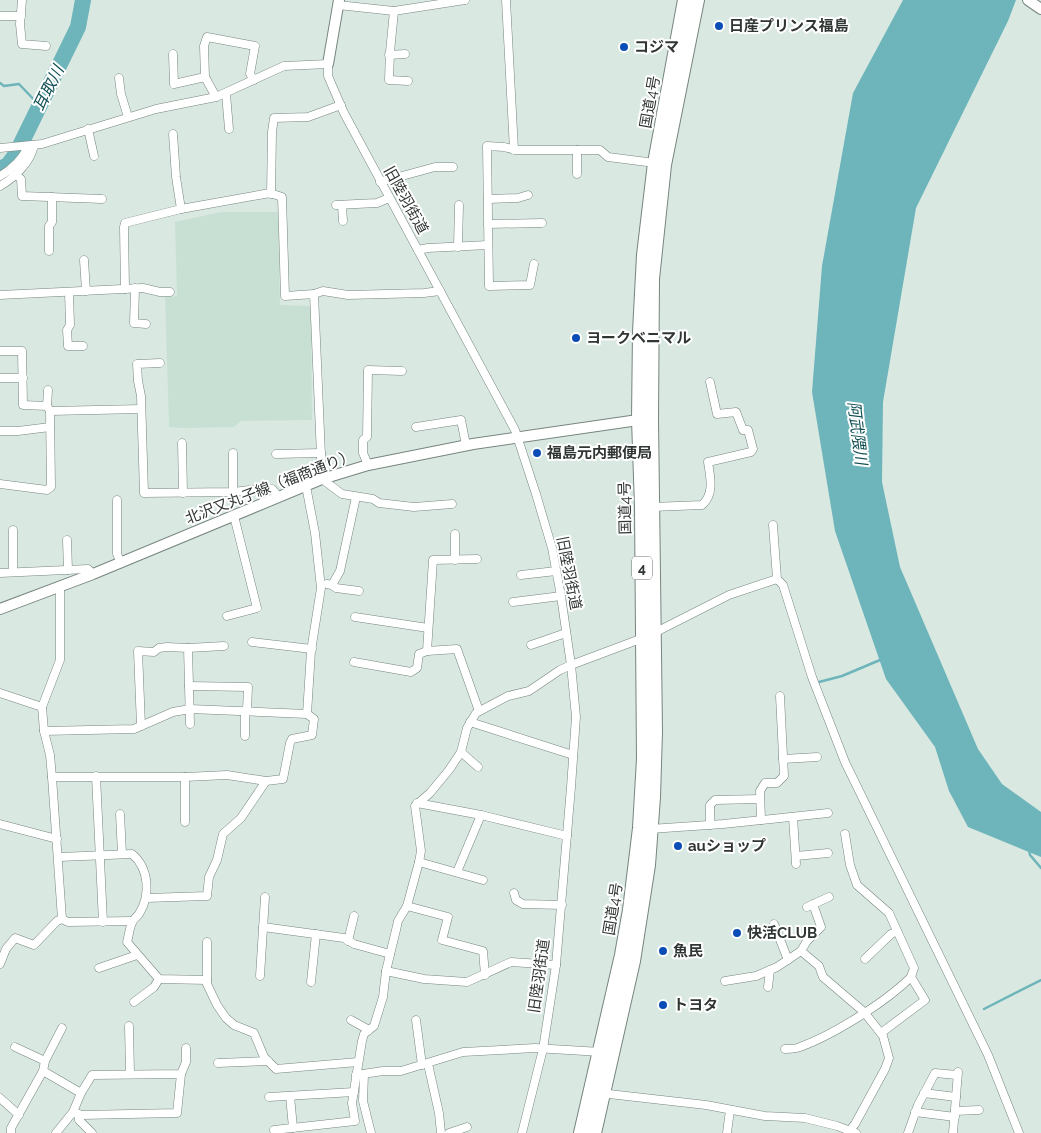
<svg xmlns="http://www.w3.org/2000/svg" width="1041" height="1133" viewBox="0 0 1041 1133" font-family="Raleway,'Noto Sans JP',sans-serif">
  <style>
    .built { fill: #c8e0d4 }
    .water { fill: #6eb5bb }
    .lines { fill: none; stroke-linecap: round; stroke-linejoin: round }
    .stream { stroke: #6eb5bb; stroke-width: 2.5 }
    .river { stroke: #6eb5bb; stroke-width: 16 }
    .minor-casing { stroke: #77857e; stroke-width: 9 }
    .tertiary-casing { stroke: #77857e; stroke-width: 12 }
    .trunk-casing { stroke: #77857e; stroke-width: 16 }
    .minor { stroke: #fff; stroke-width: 8 }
    .tertiary { stroke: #fff; stroke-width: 10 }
    .trunk { stroke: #fff; stroke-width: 14 }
    .poi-dot { fill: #0a4db7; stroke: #fff; stroke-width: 2 }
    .labels { text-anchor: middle; stroke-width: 4; stroke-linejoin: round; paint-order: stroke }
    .shield { fill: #fff; stroke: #6e7270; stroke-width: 1 }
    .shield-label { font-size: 14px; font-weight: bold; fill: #303633 }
    .poi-label { font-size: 15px; font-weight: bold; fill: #303633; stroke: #fff; text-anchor: start }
    .street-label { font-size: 15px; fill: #303633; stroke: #fff }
    .water-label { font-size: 16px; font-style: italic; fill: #125156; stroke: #fff }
  </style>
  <rect width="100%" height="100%" fill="#d9e9e1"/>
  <polygon class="built" points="221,212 278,212 280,305 311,306 312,420 241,421 234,427 182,428 169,427 165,297 177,296 175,222"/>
  <polygon class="water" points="903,0 1016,0 1008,21 916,208 883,402 882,482 900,567 978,749 1002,784 1041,812 1041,857 968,827 949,791 935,747 886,679 835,531 812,392 822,266 853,93"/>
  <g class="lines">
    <g class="stream">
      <polyline points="0,83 4,86 19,84 39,105"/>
      <polyline points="819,682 842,676 880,660"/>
      <polyline points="1029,849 1030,855 1041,868"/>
      <polyline points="984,1009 1041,980"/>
    </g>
    <polyline class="river" points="0,169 8,165 16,154 78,27 83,0"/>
    <g class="minor-casing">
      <g id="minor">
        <polyline points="22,0 20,24 22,44 46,46"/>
        <polyline points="506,0 514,150"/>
        <polyline points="338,5 394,11 465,0"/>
        <polyline points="394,11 390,52 389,80 408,81"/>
        <polyline points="0,16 21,16"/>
        <polyline points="173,54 174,84 205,77"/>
        <polyline points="389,55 405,54"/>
        <polyline points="119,78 121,94 128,117"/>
        <polyline points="226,94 229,129"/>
        <polyline points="216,97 205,77 204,46 207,37 255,46 250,74 254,80"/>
        <polyline points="88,129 94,156"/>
        <polyline points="173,134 176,177 181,209"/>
        <polyline points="0,148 42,144 156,109 216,97 284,66 328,64 328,76 344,113 515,430 536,494 552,548 561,596 571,665 576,717 571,787 556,965 543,1049 522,1133"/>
        <polyline points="577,174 577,150"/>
        <polyline points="16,175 21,179 22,196 102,199"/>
        <path d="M0,176C11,170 23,159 28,146"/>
        <polyline points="380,182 435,167 453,167"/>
        <path d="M0,186C14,178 31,162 34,145"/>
        <polyline points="271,194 272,132 274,118 308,117 341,105"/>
        <polyline points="488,199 518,198 528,195"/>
        <polyline points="336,205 377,203 389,198"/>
        <polyline points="342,205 343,221"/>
        <polyline points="488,224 542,223"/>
        <polyline points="458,247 459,205"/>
        <polyline points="418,250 428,248 488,245"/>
        <polyline points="49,251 49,226 52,222 52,197"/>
        <polyline points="84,260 86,291"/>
        <polyline points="534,264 530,285 489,286 487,146 504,147 516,150 600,150 608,157 655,163"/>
        <polyline points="135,288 134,323 146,324"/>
        <polyline points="125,289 124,227 125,223 181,209 270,193 282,197 285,296 314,294 322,479 342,494 373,499 379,503 414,507 452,504"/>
        <polyline points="69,292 70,325 67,330 68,346 83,346"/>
        <polyline points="314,294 323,291 348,295 424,293 440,291"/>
        <polyline points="0,295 143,288 160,292 170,292"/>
        <polyline points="0,351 22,351 23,405 47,406 50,411"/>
        <polyline points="160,363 137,364 138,381 141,396 144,493 233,492 268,488 272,489 279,497"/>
        <polyline points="0,378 23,378"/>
        <polyline points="47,406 48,390"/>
        <polyline points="416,427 461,420 466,445"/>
        <polyline points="0,431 18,431 50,427"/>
        <polyline points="182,443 183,493"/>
        <polyline points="276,454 321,453"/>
        <polyline points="368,465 363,453 363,440 367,437 368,370 402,371"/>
        <polyline points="0,484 47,490 51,487 50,411 141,409"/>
        <polyline points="233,492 233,453"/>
        <polyline points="117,500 117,554 121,563"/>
        <path d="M652,507L702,505C715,494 710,476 708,462L751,452L753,449L748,430H743L736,412L717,414L710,382"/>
        <polyline points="773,525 777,579 783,585 812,677 845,762 988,1055 1019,1133"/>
        <polyline points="455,534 455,560"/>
        <polyline points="67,540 68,570"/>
        <polyline points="13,572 13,530"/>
        <polyline points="0,573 88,569 93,574"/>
        <polyline points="521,575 556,571"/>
        <polyline points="327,584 332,585 336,588 359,591"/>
        <polyline points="332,585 340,571 356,497"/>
        <polyline points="60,588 60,660 42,707 44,731 50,755 52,777 62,919"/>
        <polyline points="513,602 561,596"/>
        <polyline points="227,616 257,608 234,516"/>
        <polyline points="355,617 428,628"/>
        <polyline points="654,633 729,595 777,579"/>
        <polyline points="252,642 312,649"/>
        <polyline points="531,645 566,633"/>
        <polyline points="188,648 224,646"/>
        <polyline points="427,651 433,560 477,559"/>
        <polyline points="354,662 411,672 417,668 419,654 427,651 457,649 479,711"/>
        <polyline points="189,686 248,687 247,710"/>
        <polyline points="0,693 42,707"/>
        <polyline points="470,722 573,755"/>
        <polyline points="141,726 138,651 154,652 159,648 167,647 188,648 190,724"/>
        <polyline points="44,731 134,729 173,712 190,709 307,714 311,651 321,588 315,533 306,486"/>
        <polyline points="245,736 245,710"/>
        <polyline points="461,752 478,767"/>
        <polyline points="783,759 817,757"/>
        <polyline points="96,776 103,922"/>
        <polyline points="52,777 185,777 227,775 266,781 283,779 290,743 292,739 312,735 314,719 307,714"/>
        <polyline points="185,777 185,822"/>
        <polyline points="417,803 481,815 567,836"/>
        <polyline points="120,814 122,854"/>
        <polyline points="793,817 796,864"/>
        <polyline points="761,820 760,791 765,783 777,783 784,776 780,696"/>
        <polyline points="0,824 57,839"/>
        <polyline points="710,825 710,805 715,800 760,799"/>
        <polyline points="650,829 723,824 828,813"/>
        <polyline points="845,834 850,865 857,885 889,913 914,968 911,977 925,1000 881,1033"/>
        <polyline points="796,856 828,853"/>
        <path d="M59,857L132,854C149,868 151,895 139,914C136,918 133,919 132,923C129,929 129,936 127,942L159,979L207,980"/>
        <polyline points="419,862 483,880"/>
        <polyline points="457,872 481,815"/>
        <polyline points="514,893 516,900 523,904 562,905"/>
        <polyline points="146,898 207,896 209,877 217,860 223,834 241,818 266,781"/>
        <polyline points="407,906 448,917 442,940 483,951 485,975"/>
        <polyline points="807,907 829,897"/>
        <polyline points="774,924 788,960"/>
        <polyline points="263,927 344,938 354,944 390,954"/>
        <polyline points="348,941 354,916"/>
        <polyline points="207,942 207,984 217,1005 226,1018 234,1025 254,1033 264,1057 276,1069 358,1062"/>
        <polyline points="801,951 819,966 823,977 864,1012 883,1036 889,1058 885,1069 855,1124 850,1130"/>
        <polyline points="865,959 891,934 897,931"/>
        <polyline points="0,964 6,949 15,938 34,945 57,921 62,919 68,922 132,921"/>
        <polyline points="99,968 137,955"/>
        <polyline points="386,971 424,979 467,982 511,962 556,965"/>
        <polyline points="260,976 265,897"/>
        <polyline points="725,981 756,976 777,967 801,951 807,941 821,927 813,904"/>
        <polyline points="311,982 316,934"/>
        <polyline points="768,987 770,970"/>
        <polyline points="134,1002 154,987 159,979"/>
        <polyline points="351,1020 369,1030"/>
        <polyline points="416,1020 422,1065"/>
        <polyline points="129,1026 130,1074"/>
        <polyline points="15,1047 45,1061"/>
        <path d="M785,1049C790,1049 796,1049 800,1047C833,1035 886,1002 911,977"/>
        <polyline points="218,1063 268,1061"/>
        <polyline points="428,1064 439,1113 441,1133"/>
        <polyline points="43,1071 81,1093 73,1112 56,1133"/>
        <polyline points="364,1074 363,1101 371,1133"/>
        <polyline points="356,1075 383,1071 401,1071 463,1052 535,1048 601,1052"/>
        <polyline points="81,1093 92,1075 181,1074 186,1062 186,1048"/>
        <polyline points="600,1093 706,1105 765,1116 805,1118 837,1126 856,1133"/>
        <polyline points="924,1093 956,1097"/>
        <polyline points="290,1096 293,1128"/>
        <polyline points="269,1097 354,1092"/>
        <polyline points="0,1098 19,1115"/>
        <polyline points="955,1111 979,1110"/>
        <polyline points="73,1112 82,1115 177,1113 181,1074"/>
        <polyline points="915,1112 955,1117"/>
        <polyline points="78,1114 79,1120 92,1133"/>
        <polyline points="274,1130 355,1121 352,1103 362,1041 364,1034 374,1026 383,997 386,971 396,930 398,921 407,906 419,862 421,851 415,806 430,793 449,770 461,752 467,728 476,713 508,696 529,691 560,670 571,665 643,638"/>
        <polyline points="11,1133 11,1128 43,1071 45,1061 62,1028"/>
        <polyline points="449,1133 467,1127"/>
        <polyline points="727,1133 730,1110"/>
        <polyline points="908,1133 918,1105 935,1073 957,1075"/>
        <polyline points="953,1133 958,1072"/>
      </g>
    </g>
    <g class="tertiary-casing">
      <g id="tertiary">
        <polyline points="1028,0 1041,9"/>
        <polyline points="328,64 339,0"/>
        <polyline points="0,609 93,574 322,479 368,465 473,444 645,419"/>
      </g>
    </g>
    <g class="trunk-casing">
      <g id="trunk">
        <polyline points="581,1133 622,955 630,910 640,828 644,759 642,507 639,419 640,332 644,255 655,163 685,0"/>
        <polyline points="594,1133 633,961 648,865 653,797 655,732 651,419 652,279 664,165 697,0"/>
      </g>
    </g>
    <use href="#minor" class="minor"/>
    <use href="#tertiary" class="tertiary"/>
    <use href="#trunk" class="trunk"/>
  </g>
  <g class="poi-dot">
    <circle cx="719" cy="26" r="5"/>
    <circle cx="624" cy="47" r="5"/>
    <circle cx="576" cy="338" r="5"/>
    <circle cx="537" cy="453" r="5"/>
    <circle cx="678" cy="846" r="5"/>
    <circle cx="737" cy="933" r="5"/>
    <circle cx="663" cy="951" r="5"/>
    <circle cx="663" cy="1005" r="5"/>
  </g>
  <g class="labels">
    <rect class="shield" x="632" y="556.5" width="20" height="23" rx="4"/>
    <g class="shield-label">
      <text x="642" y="573">4</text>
    </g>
    <g class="poi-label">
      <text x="729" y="31">日産プリンス福島</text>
      <text x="634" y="52">コジマ</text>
      <text x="586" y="343">ヨークベニマル</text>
      <text x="547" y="458">福島元内郵便局</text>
      <text x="688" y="851">auショップ</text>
      <text x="747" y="938">快活CLUB</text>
      <text x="673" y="956">魚民</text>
      <text x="673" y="1010">トヨタ</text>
    </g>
    <g class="street-label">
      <text transform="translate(650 102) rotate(-80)" y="5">国道4号</text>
      <text transform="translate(406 200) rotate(61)" y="5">旧陸羽街道</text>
      <text transform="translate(270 487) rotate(-21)" y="5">北沢又丸子線（福商通り）</text>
      <text transform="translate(625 508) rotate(-91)" y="5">国道4号</text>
      <text transform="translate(569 573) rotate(79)" y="5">旧陸羽街道</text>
      <text transform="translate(613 909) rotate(-81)" y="5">国道4号</text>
      <text transform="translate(539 976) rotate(-82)" y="5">旧陸羽街道</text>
    </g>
    <g class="water-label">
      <text transform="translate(48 88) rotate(-64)" y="6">耳取川</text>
      <text transform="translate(858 433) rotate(83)" y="6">阿武隈川</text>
    </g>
  </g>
</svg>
